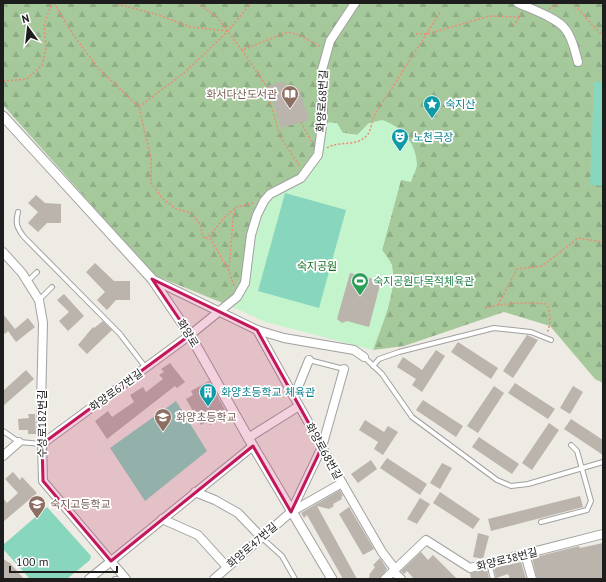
<svg xmlns="http://www.w3.org/2000/svg" width="606" height="582" viewBox="0 0 606 582" font-family="'PT Sans','Noto Sans KR',sans-serif">
  <style>
    .forest { fill: url(#forest-firs) }
    .park { fill: #c3f4cb }
    .pitch { fill: #88d6be }
    .building { fill: #bab4ad }
    .lines { fill: none; stroke-linecap: round; stroke-linejoin: round }
    .service-casing { stroke: #a1a1a1; stroke-width: 6 }
    .minor-casing { stroke: #a1a1a1; stroke-width: 10 }
    .tertiary-casing { stroke: #a1a1a1; stroke-width: 11 }
    .path { stroke: #ed8b74; stroke-width: 1.5; stroke-dasharray: 2 2; stroke-linecap: butt }
    .service { stroke: #fff; stroke-width: 4 }
    .minor { stroke: #fff; stroke-width: 8 }
    .tertiary { stroke: #fff; stroke-width: 9 }
    .marked { fill: #c2185b; fill-opacity: 0.2; stroke: #c2185b; stroke-width: 3; stroke-linejoin: round }
    .labels { text-anchor: middle; stroke-width: 3.5; stroke-linejoin: round; paint-order: stroke }
    .education-label { font-size: 11px; fill: #785e54; stroke: #fff; text-anchor: start }
    .street-label { font-size: 11px; fill: #1d1d1d; stroke: #fff }
    .culture-label { font-size: 11px; fill: #0d838f; stroke: #fff; text-anchor: start }
    .park-label { font-size: 11px; fill: #157025; stroke: #fff }
    .leisure-label { font-size: 11px; fill: #27864d; stroke: #fff; text-anchor: start }
  </style>
  <defs>
    <pattern id="forest-firs" width="22" height="20" patternUnits="userSpaceOnUse"><rect width="22" height="20" fill="#a5c99b"/><path d="M5 1l3.5 6h-7zM16 11l3.5 6h-7z" fill="#8eac85"/></pattern>
  </defs>
  <rect width="100%" height="100%" fill="#edebe3"/>
  <polygon class="forest" points="3,3 603,3 603,383 595,379 550,326 504,312 404,346 373,350 388,308 392,265 382,250 401,179 369,123 358,135 343,133 320,155 246,283 230,306 154,275 3,105"/>
  <path class="park" d="M382,120C401,126 416,142 417,164C417,169 413,176 411,182L401,180L382,250C385,254 390,260 392,266C398,290 381,327 373,350L266,322L230,306L239,298L253,235L265,202L313,167L324,122L337,123L343,133L357,135L369,123Z"/>
  <g class="pitch">
    <polygon points="594,82 603,82 603,186 590,185"/>
    <polygon points="285,193 346,210 319,308 258,291"/>
    <polygon points="176,401 207,451 145,501 110,448"/>
    <polygon points="47,507 91,556 90,560 67,579 30,579 3,549 3,545"/>
  </g>
  <g class="building">
    <polygon points="285,81 288,92 299,88 309,120 281,128 268,86"/>
    <polygon points="36,195 45,203 61,204 61,223 47,223 38,232 28,223 38,212 28,203"/>
    <polygon points="95,263 114,281 130,281 130,300 116,300 107,310 97,300 105,292 86,272"/>
    <polygon points="350,273 381,281 369,327 347,321 342,323 337,319"/>
    <polygon points="64,294 84,316 68,331 59,321 69,312 57,300"/>
    <polygon points="3,314 15,329 28,318 35,327 16,342 8,331 5,334 3,331"/>
    <polygon points="103,321 112,330 87,354 78,345 93,327 94,328"/>
    <polygon points="527,335 538,340 513,378 503,371"/>
    <polygon points="458,342 498,368 491,379 451,352"/>
    <polygon points="436,350 445,356 422,392 412,385 416,379 397,367 403,357 422,370"/>
    <polygon points="170,363 185,382 177,388 175,386 107,439 95,421 108,411 112,417 134,402 130,395 143,387 146,392 163,379 159,375 164,372 161,369"/>
    <polygon points="26,370 34,379 3,406 3,391"/>
    <polygon points="209,381 228,415 210,425 208,421 201,425 186,399 193,395 191,391"/>
    <polygon points="515,383 555,409 548,419 508,393"/>
    <polygon points="494,386 504,393 478,433 467,426"/>
    <polygon points="573,386 583,392 570,414 560,408"/>
    <polygon points="423,400 463,426 456,437 416,410"/>
    <polygon points="28,414 35,414 36,434 28,434 28,430 19,430 18,419 29,418"/>
    <polygon points="571,419 603,440 603,455 564,429"/>
    <polygon points="365,420 384,432 388,426 398,432 383,455 374,449 378,442 359,430"/>
    <polygon points="549,423 559,430 532,470 522,463"/>
    <polygon points="479,437 519,464 512,474 472,447"/>
    <polygon points="387,458 427,484 420,495 380,468"/>
    <polygon points="371,460 377,469 358,483 351,474"/>
    <polygon points="442,463 452,468 440,489 430,483"/>
    <polygon points="13,472 20,480 22,477 37,493 3,522 3,498 7,503 18,493 5,479"/>
    <polygon points="340,490 343,496 341,497 342,499 333,504 334,506 329,509 317,506 357,579 343,579 307,515 304,518 301,513"/>
    <polygon points="440,492 480,519 473,529 433,503"/>
    <polygon points="580,496 583,507 491,531 488,519"/>
    <polygon points="420,498 430,504 417,524 407,519"/>
    <polygon points="349,507 374,549 363,555 339,514"/>
    <polygon points="478,533 489,536 483,559 473,557"/>
    <polygon points="603,543 602,561 603,579 537,579 532,558 579,546 580,548"/>
    <polygon points="421,552 428,560 433,555 457,579 414,579 407,571 404,574 401,571"/>
    <polygon points="380,558 387,569 380,579 368,579 370,576 369,575 375,567 373,565"/>
    <polygon points="3,559 10,563 24,579 3,579"/>
    <polygon points="521,562 526,579 510,579 508,574 496,578 494,568"/>
    <polygon points="487,569 489,579 471,579 470,573"/>
  </g>
  <g class="lines">
    <g class="service-casing">
      <g id="service">
        <path d="M18,212C15,223 17,228 24,237L120,334L146,368"/>
        <polyline points="28,281 37,272"/>
        <polyline points="39,300 52,287"/>
        <polyline points="364,357 382,374 412,417 497,480 511,486 528,484 603,462"/>
        <polyline points="309,360 344,369"/>
        <polyline points="373,366 379,359 399,352 494,328 531,332 551,340"/>
        <polyline points="3,431 19,442 42,444"/>
        <polyline points="541,522 587,510 591,501 577,451 571,445"/>
        <polyline points="262,538 282,556 295,579"/>
        <polyline points="489,563 493,579"/>
        <polyline points="115,579 118,579"/>
      </g>
    </g>
    <g class="minor-casing">
      <g id="minor">
        <path d="M518,3C531,9 558,18 566,30C573,39 575,52 578,62"/>
        <polyline points="3,252 22,273 39,300 43,323 41,404 43,481 126,579"/>
        <polyline points="152,279 257,330 284,338 354,350 364,357"/>
        <polyline points="257,330 342,483 382,552 395,569"/>
        <polyline points="294,397 309,360"/>
        <polyline points="248,438 299,406"/>
        <polyline points="42,444 190,335 237,297 245,283 251,235 257,215 264,201 270,194 301,178 318,155 323,119 322,70 330,41 355,3"/>
        <polyline points="3,456 19,442"/>
        <polyline points="195,492 215,500 238,513 261,537"/>
        <polyline points="291,512 322,447 344,369"/>
        <polyline points="162,519 198,535 227,567"/>
        <polyline points="525,554 532,579"/>
        <polyline points="393,571 401,579"/>
        <polyline points="89,579 253,446"/>
        <polyline points="214,579 291,512 342,483"/>
        <polyline points="385,579 426,540 470,568 603,534"/>
      </g>
    </g>
    <g class="tertiary-casing">
      <polyline id="tertiary" points="3,116 152,279 190,335 253,446 332,579"/>
    </g>
    <g class="path">
      <polyline points="54,3 74,36 98,68 139,107 151,158 151,183 162,198 176,209 191,213 201,225 202,235 205,239 209,236"/>
      <polyline points="113,3 155,14 191,27 227,31"/>
      <polyline points="197,3 217,17 242,50 288,32 299,35 321,47"/>
      <path d="M572,3C584,13 591,26 603,35"/>
      <polyline points="549,9 559,3"/>
      <polyline points="513,26 519,18"/>
      <polyline points="416,34 427,34 490,16 519,17 522,13"/>
      <polyline points="242,50 265,84 280,136 300,167"/>
      <polyline points="3,81 27,79 42,65 46,49 44,24 52,3"/>
      <polyline points="139,107 185,72 228,31 251,3"/>
      <polyline points="301,122 312,143"/>
      <path d="M327,148C339,140 358,148 368,134C371,130 372,121 374,116L441,11"/>
      <polyline points="229,271 209,236 225,217 236,207"/>
      <polyline points="234,286 229,271 233,219 236,207 254,203"/>
      <polyline points="498,305 517,269 542,266 578,238 603,242"/>
      <path d="M485,308C505,303 526,302 546,304C551,310 551,327 547,332"/>
    </g>
    <use href="#service" class="service"/>
    <use href="#minor" class="minor"/>
    <use href="#tertiary" class="tertiary"/>
  </g>
  <path class="marked" d="M152,279L257,330L322,447L291,512L253,446L111,561L43,481L42,444L190,335Z"/>
  <defs>
    <g id="library-pin" transform="scale(0.9)"><path d="M0 17L-7.5 6A9.5 9.5 0 1 1 7.5 6Z" fill="#8d6e63" stroke="#fff"/><path d="M-6-4Q-3-5.5-.7-3.5V5Q-3 3-6 4ZM6-4Q3-5.5 .7-3.5V5Q3 3 6 4Z" fill="#fff"/></g>
    <g id="sight-pin" transform="scale(0.9)"><path d="M0 17L-7.5 6A9.5 9.5 0 1 1 7.5 6Z" fill="#0f9aa8" stroke="#fff"/><path d="M0-6L1.8-2.2L6-1.7L2.9 1.2L3.7 5.4L0 3.3L-3.7 5.4L-2.9 1.2L-6-1.7L-1.8-2.2Z" fill="#fff"/></g>
    <g id="theatre-pin" transform="scale(0.9)"><path d="M0 17L-7.5 6A9.5 9.5 0 1 1 7.5 6Z" fill="#0f9aa8" stroke="#fff"/><path d="M-5-5.5Q0-4 5-5.5V0Q5 5 0 6Q-5 5-5 0ZM-3.3-2.5H-1v1.5H-3.3ZM1-2.5H3.3v1.5H1ZM-2.8 1Q0 5.5 2.8 1Z" fill="#fff"/></g>
    <g id="stadium-pin" transform="scale(0.9)"><path d="M0 17L-7.5 6A9.5 9.5 0 1 1 7.5 6Z" fill="#2e9e5b" stroke="#fff"/><path d="M0-5a6.5 5 0 1 0 0 10a6.5 5 0 1 0 0-10ZM-3.5-1.8h7v3.6h-7Z" fill="#fff"/></g>
    <g id="building-pin" transform="scale(0.9)"><path d="M0 17L-7.5 6A9.5 9.5 0 1 1 7.5 6Z" fill="#0f9aa8" stroke="#fff"/><path d="M-4-6H4V6H1V3H-1V6H-4ZM-2.5-4.3h1.7v1.8h-1.7ZM.8-4.3h1.7v1.8H.8ZM-2.5-1h1.7V.8h-1.7ZM.8-1h1.7V.8H.8Z" fill="#fff"/></g>
    <g id="school-pin" transform="scale(0.9)"><path d="M0 17L-7.5 6A9.5 9.5 0 1 1 7.5 6Z" fill="#8d6e63" stroke="#fff"/><path d="M0-5L7-2L0 1L-7-2ZM-4 1L0 2.5L4 1V4Q0 6-4 4Z" fill="#fff"/></g>
  </defs>
  <g fill-rule="evenodd">
    <use href="#library-pin" x="290" y="94"/>
    <use href="#sight-pin" x="432" y="104"/>
    <use href="#theatre-pin" x="400" y="137"/>
    <use href="#stadium-pin" x="360" y="281"/>
    <use href="#building-pin" x="208" y="392"/>
    <use href="#school-pin" x="163" y="417"/>
    <use href="#school-pin" x="37" y="504"/>
  </g>
  <g class="labels">
    <g class="education-label">
      <text x="277" y="98" text-anchor="end">화서다산도서관</text>
      <text x="176" y="421">화양초등학교</text>
      <text x="50" y="508">숙지고등학교</text>
    </g>
    <g class="street-label">
      <text transform="translate(322 101) rotate(-87)" y="4">화양로68번길</text>
      <text transform="translate(188 333) rotate(58)" y="4">화양로</text>
      <text transform="translate(116 390) rotate(-36)" y="4">화양로67번길</text>
      <text transform="translate(42 424) rotate(-90)" y="4">수성로182번길</text>
      <text transform="translate(324 451) rotate(61)" y="4">화양로68번길</text>
      <text transform="translate(252 545) rotate(-41)" y="4">화양로47번길</text>
      <text transform="translate(507 559) rotate(-14)" y="4">화양로38번길</text>
    </g>
    <g class="culture-label">
      <text x="445" y="108">숙지산</text>
      <text x="413" y="141">노천극장</text>
      <text x="221" y="396">화양초등학교 체육관</text>
    </g>
    <g class="park-label">
      <text x="317" y="270">숙지공원</text>
    </g>
    <g class="leisure-label">
      <text x="373" y="285">숙지공원다목적체육관</text>
    </g>
  </g>
  <rect width="606" height="582" fill="none" stroke="#1d1d1d" stroke-width="8"/>
  <g transform="translate(28 28) rotate(345)" stroke="#ffffff" stroke-width="3" paint-order="stroke">
  <path d="M0-3L7 15L0 10L-7 15Z" fill="#1d1d1d"/>
  <text y="-6" font-size="11" font-weight="bold" text-anchor="middle" fill="#1d1d1d">N</text>
  </g>
  <path d="M10 566v6h107v-6" fill="none" stroke="#1d1d1d" stroke-width="2"/>
  <text x="16" y="566" font-size="12" fill="#1d1d1d" stroke="#ffffff" stroke-width="3" paint-order="stroke">100 m</text>
</svg>
